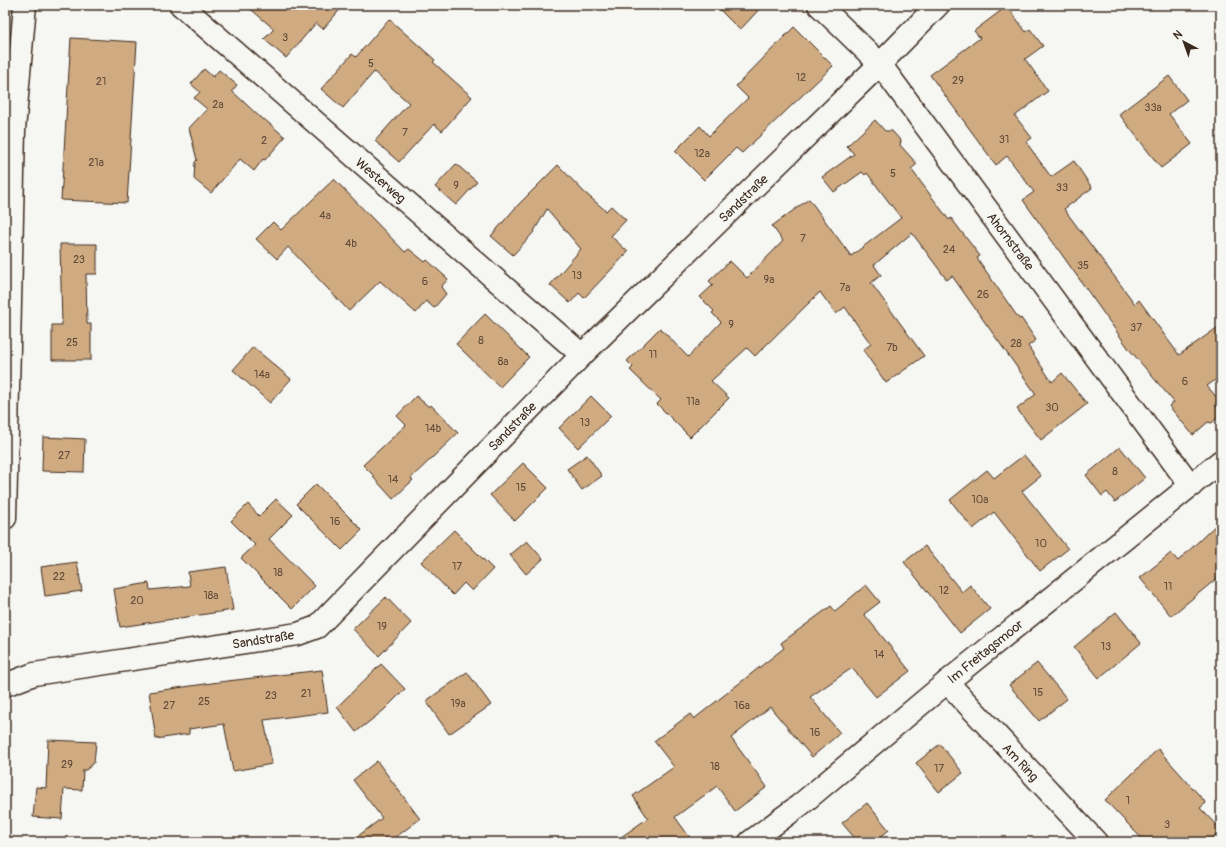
<svg xmlns="http://www.w3.org/2000/svg" width="1226" height="847" viewBox="0 0 1226 847" font-family="Pangolin,sans-serif">
  <style>
    .building { fill: #d0ab82; stroke: #3b2a1e }
    .lines { fill: none; stroke-linecap: round; stroke-linejoin: round }
    .street-casing { stroke: #3b2a1e; stroke-width: 25 }
    .street { stroke: #f6f6f2; stroke-width: 22 }
    .labels { text-anchor: middle; stroke-width: 3; stroke-linejoin: round; paint-order: stroke }
    .number-label { font-size: 11px; fill: #604a37 }
    .street-label { font-size: 13px; fill: #3b2a1e; stroke: #f6f6f2 }
  </style>
  <rect width="100%" height="100%" fill="#f6f6f2"/>
  <filter id="ink" filterUnits="userSpaceOnUse"><feTurbulence type="fractalNoise" baseFrequency=".025" numOctaves="2"/><feDisplacementMap in="SourceGraphic" scale="8" xChannelSelector="R" yChannelSelector="G"/><feConvolveMatrix kernelMatrix="1 2 1 2 8 2 1 2 1" color-interpolation-filters="sRGB"/></filter>
  <g filter="url(#ink)">
    <g class="building">
      <polygon points="246,5 344,5 323,29 316,23 286,58 264,39 274,29"/>
      <polygon points="715,5 763,5 740,30"/>
      <polygon points="1007,6 1026,32 1030,29 1043,46 1025,59 1048,91 1015,116 1032,138 1026,142 1051,177 1074,161 1092,188 1064,209 1135,304 1139,300 1179,355 1221,325 1221,376 1207,386 1220,401 1215,405 1221,412 1221,414 1212,423 1208,422 1193,435 1169,406 1174,402 1129,349 1023,200 1034,192 1007,156 996,165 930,75 980,38 974,31"/>
      <polygon points="389,19 435,60 433,62 472,97 442,131 434,124 399,162 375,141 409,103 374,72 343,108 321,89 352,54 356,57"/>
      <polygon points="794,27 833,66 742,153 736,148 704,180 675,151 700,126 709,136 748,98 736,86"/>
      <polygon points="71,38 137,42 127,203 61,200"/>
      <polygon points="204,69 213,77 219,70 237,85 232,91 263,120 264,119 285,137 265,160 263,159 254,171 240,159 211,193 194,179 195,162 197,160 189,128 207,109 194,98 200,92 191,84"/>
      <polygon points="1169,76 1187,100 1169,114 1192,144 1161,168 1119,114"/>
      <polygon points="875,120 885,131 892,131 901,141 900,145 917,164 911,169 949,220 951,218 980,256 977,258 1019,319 1021,318 1036,340 1028,346 1052,382 1062,373 1087,404 1041,440 1017,409 1036,394 952,276 947,280 912,233 874,265 881,275 871,283 924,356 886,383 863,350 871,344 858,326 845,307 836,314 820,292 755,356 747,348 711,381 729,398 690,437 657,404 661,400 630,370 633,367 627,361 660,328 688,357 721,322 712,313 714,311 700,297 713,285 709,281 730,261 747,278 783,241 772,226 809,199 851,256 901,218 867,173 865,175 862,172 834,192 822,177 854,154 847,146"/>
      <polygon points="456,164 477,182 456,205 435,187"/>
      <polygon points="558,165 584,192 606,211 611,206 626,220 611,236 628,252 584,298 579,293 570,303 550,285 581,249 547,209 533,233 513,255 491,236 517,206"/>
      <polygon points="334,179 405,252 409,249 425,262 427,260 448,279 441,287 446,294 434,308 426,301 416,313 380,281 349,311 288,247 277,259 256,239 273,222 281,230"/>
      <polygon points="60,244 97,244 97,274 86,274 87,324 91,324 91,360 52,360 52,325 62,325"/>
      <polygon points="485,314 529,357 500,387 456,344"/>
      <polygon points="253,347 291,379 270,403 233,370"/>
      <polygon points="416,396 429,407 431,405 458,433 411,478 413,480 393,499 373,477 374,476 363,465 406,425 397,416"/>
      <polygon points="591,396 611,416 578,448 559,428"/>
      <polygon points="43,437 85,439 84,472 42,471"/>
      <polygon points="1120,447 1145,478 1115,502 1107,492 1102,496 1086,475"/>
      <polygon points="587,455 602,476 582,490 567,469"/>
      <polygon points="1024,455 1041,476 1022,491 1068,549 1040,571 994,512 973,529 950,500 987,470 994,478"/>
      <polygon points="523,463 548,488 515,521 490,495"/>
      <polygon points="316,484 362,530 342,550 296,504"/>
      <polygon points="276,499 293,515 269,539 315,586 292,609 241,558 255,545 231,521 248,504 259,516"/>
      <polygon points="1221,520 1221,575 1171,616 1140,578 1171,553 1178,561"/>
      <polygon points="454,530 493,569 472,591 464,583 453,595 421,562"/>
      <polygon points="527,541 543,559 526,574 510,555"/>
      <polygon points="925,546 962,592 970,585 990,609 960,633 904,562"/>
      <polygon points="77,562 82,591 45,596 41,567"/>
      <polygon points="226,567 233,610 120,627 114,589 149,583 150,590 190,586 188,572"/>
      <polygon points="866,585 880,602 864,614 910,671 876,697 852,668 810,697 840,733 812,757 770,707 731,738 767,787 735,811 717,786 675,817 693,842 614,842 648,818 633,796 674,767 654,741 690,714 694,719 784,648 781,643 831,606 835,611"/>
      <polygon points="386,597 411,623 379,656 353,629"/>
      <polygon points="1116,612 1141,643 1099,678 1074,647"/>
      <polygon points="1037,663 1067,699 1039,721 1009,685"/>
      <polygon points="381,664 405,689 384,710 356,732 337,707"/>
      <polygon points="322,670 328,712 264,720 272,764 233,771 224,724 189,729 189,734 156,739 149,692 219,682"/>
      <polygon points="467,672 491,705 449,734 426,701"/>
      <polygon points="48,740 96,742 94,763 86,770 83,770 82,790 64,789 62,819 33,817 36,787 46,788"/>
      <polygon points="940,744 963,773 939,792 916,763"/>
      <polygon points="1158,749 1206,803 1200,808 1221,830 1209,842 1145,842 1105,800"/>
      <polygon points="377,761 420,819 389,842 350,842 382,818 353,780"/>
      <polygon points="867,803 889,830 874,842 858,842 842,823"/>
    </g>
    <g class="lines">
      <g class="street-casing">
        <g id="street">
          <polyline points="181,5 582,355"/>
          <polyline points="819,5 880,64 1191,486"/>
          <polyline points="5,518 14,130 25,5"/>
          <polyline points="947,682 1096,842"/>
          <polyline points="5,685 34,674 298,634 317,627 582,355 880,64 938,5"/>
          <polyline points="750,842 800,805 947,682 1221,461"/>
        </g>
      </g>
      <use href="#street" class="street"/>
    </g>
  </g>
  <g class="labels">
    <g class="number-label">
      <text x="285" y="41">3</text>
      <text x="371" y="67">5</text>
      <text x="801" y="81">12</text>
      <text x="958" y="84">29</text>
      <text x="101" y="85">21</text>
      <text x="218" y="108">2a</text>
      <text x="1153" y="111">33a</text>
      <text x="405" y="136">7</text>
      <text x="1004" y="143">31</text>
      <text x="264" y="144">2</text>
      <text x="702" y="157">12a</text>
      <text x="96" y="166">21a</text>
      <text x="893" y="177">5</text>
      <text x="456" y="189">9</text>
      <text x="1062" y="191">33</text>
      <text x="325" y="219">4a</text>
      <text x="803" y="242">7</text>
      <text x="351" y="247">4b</text>
      <text x="949" y="253">24</text>
      <text x="79" y="263">23</text>
      <text x="1083" y="269">35</text>
      <text x="577" y="279">13</text>
      <text x="769" y="283">9a</text>
      <text x="425" y="285">6</text>
      <text x="845" y="291">7a</text>
      <text x="983" y="298">26</text>
      <text x="731" y="328">9</text>
      <text x="1136" y="331">37</text>
      <text x="481" y="344">8</text>
      <text x="72" y="346">25</text>
      <text x="1016" y="347">28</text>
      <text x="892" y="351">7b</text>
      <text x="653" y="358">11</text>
      <text x="503" y="365">8a</text>
      <text x="262" y="378">14a</text>
      <text x="1185" y="385">6</text>
      <text x="693" y="405">11a</text>
      <text x="1052" y="411">30</text>
      <text x="585" y="426">13</text>
      <text x="433" y="432">14b</text>
      <text x="64" y="459">27</text>
      <text x="1115" y="475">8</text>
      <text x="393" y="483">14</text>
      <text x="521" y="491">15</text>
      <text x="980" y="503">10a</text>
      <text x="335" y="525">16</text>
      <text x="1041" y="547">10</text>
      <text x="457" y="570">17</text>
      <text x="278" y="576">18</text>
      <text x="59" y="580">22</text>
      <text x="1168" y="590">11</text>
      <text x="944" y="594">12</text>
      <text x="211" y="599">18a</text>
      <text x="137" y="604">20</text>
      <text x="382" y="630">19</text>
      <text x="1106" y="650">13</text>
      <text x="879" y="658">14</text>
      <text x="1038" y="696">15</text>
      <text x="306" y="697">21</text>
      <text x="271" y="699">23</text>
      <text x="204" y="705">25</text>
      <text x="458" y="707">19a</text>
      <text x="169" y="709">27</text>
      <text x="742" y="709">16a</text>
      <text x="815" y="736">16</text>
      <text x="67" y="768">29</text>
      <text x="715" y="770">18</text>
      <text x="939" y="772">17</text>
      <text x="1128" y="804">1</text>
      <text x="1167" y="828">3</text>
    </g>
    <g class="street-label">
      <text transform="translate(381 180) rotate(41)" y="5">Westerweg</text>
      <text transform="translate(743 198) rotate(-44)" y="5">Sandstraße</text>
      <text transform="translate(1011 241) rotate(53)" y="5">Ahornstraße</text>
      <text transform="translate(512 426) rotate(-46)" y="5">Sandstraße</text>
      <text transform="translate(263 639) rotate(-9)" y="5">Sandstraße</text>
      <text transform="translate(985 651) rotate(-39)" y="5">Im Freitagsmoor</text>
      <text transform="translate(1021 762) rotate(47)" y="5">Am Ring</text>
    </g>
  </g>
  <rect width="1226" height="847" fill="none" stroke="#f6f6f2" stroke-width="20"/>
  <rect x="10" y="10" width="1206" height="827" fill="none" stroke="#3b2a1e" stroke-width="1.5" filter="url(#ink)"/>
  <g transform="translate(1184 42) rotate(319)" stroke="#f6f6f2" stroke-width="3" paint-order="stroke">
  <path d="M0-3L7 15L0 10L-7 15Z" fill="#3b2a1e"/>
  <text y="-6" font-size="11" font-weight="bold" text-anchor="middle" fill="#3b2a1e">N</text>
  </g>
</svg>
